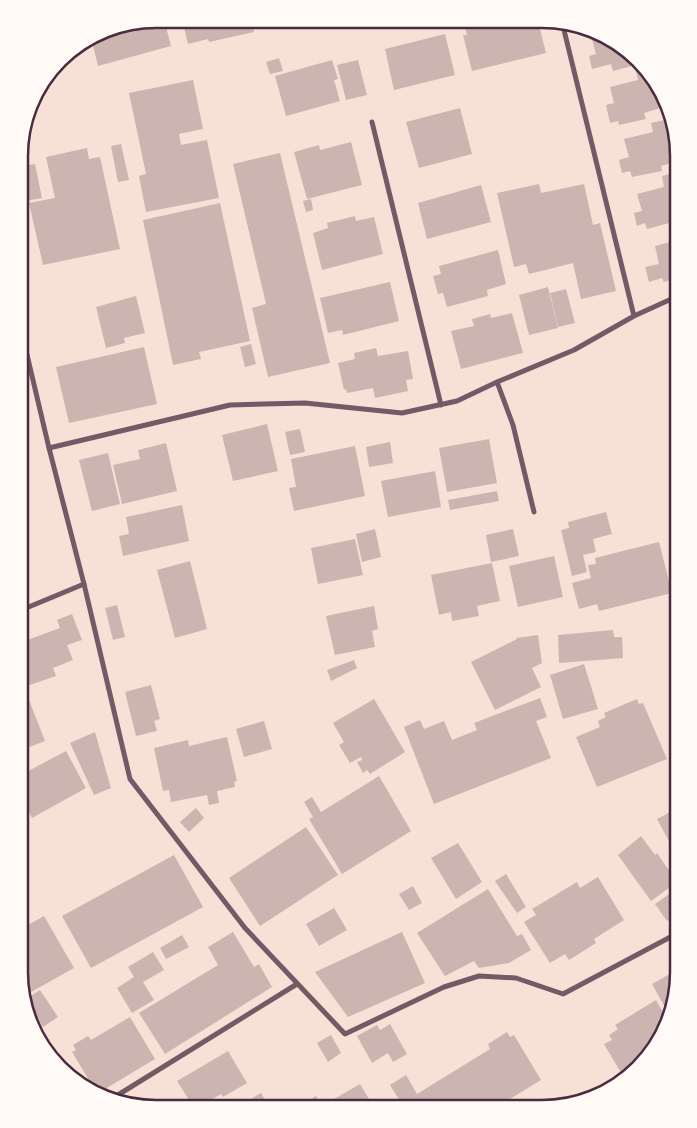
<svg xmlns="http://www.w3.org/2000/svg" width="697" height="1128" viewBox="0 0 697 1128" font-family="'DM Sans',sans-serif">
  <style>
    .building { fill: #ccb4b1 }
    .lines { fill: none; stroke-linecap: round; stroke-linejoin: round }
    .minor { stroke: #755966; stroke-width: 5 }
    .rim { fill: none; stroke: #4a2c40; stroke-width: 2.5 }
  </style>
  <rect width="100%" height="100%" fill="#f7e1d7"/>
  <g class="building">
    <polygon points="156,19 164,19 171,46 98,66 91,37 104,29"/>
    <polygon points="182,19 251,19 254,32 209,42 208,39 188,44"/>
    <polygon points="463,21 538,21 546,53 472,71 463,35 467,35"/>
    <polygon points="445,34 455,75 394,90 385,49"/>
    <polygon points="596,34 625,47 635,61 631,62 632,66 613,71 611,64 592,69 589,56 596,54 591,36"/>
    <polygon points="279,58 283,71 270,74 266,62"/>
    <polygon points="332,60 338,79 334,80 340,101 286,116 275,76"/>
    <polygon points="358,60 367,95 346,100 337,65"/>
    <polygon points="642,69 666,101 667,106 644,113 646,119 619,125 618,121 610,123 606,105 614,103 610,87 638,80 636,71"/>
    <polygon points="193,80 203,129 179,134 181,145 207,140 219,198 146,212 139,176 146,174 129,93"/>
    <polygon points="460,108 472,154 419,168 406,122"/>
    <polygon points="669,119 678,161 661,166 662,171 632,177 630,171 622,173 619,160 629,157 624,139 653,132 651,123"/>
    <polygon points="351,142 362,185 307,199 294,152 319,145 320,150"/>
    <polygon points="121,144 129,180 118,182 111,146"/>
    <polygon points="87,148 89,159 100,157 120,249 43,265 29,203 55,198 46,157"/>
    <polygon points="280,153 330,363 268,377 252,308 266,304 233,164"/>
    <polygon points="35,164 42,198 20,202 20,166"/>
    <polygon points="678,172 678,216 672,218 673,222 647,229 645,223 637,226 634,213 642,211 637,194 664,187 662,176"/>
    <polygon points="539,184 541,193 584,184 593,225 600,223 616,291 581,299 573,263 529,274 526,264 514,267 497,193"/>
    <polygon points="481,185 491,222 427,239 418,203"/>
    <polygon points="311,199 313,210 306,212 303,201"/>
    <polygon points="220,203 250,341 199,352 201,359 173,365 143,220"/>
    <polygon points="355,216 356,221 374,217 383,254 322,270 313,233 328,228 327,223"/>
    <polygon points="678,240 678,278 664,282 662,278 649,282 645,267 659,264 655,246"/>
    <polygon points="498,250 506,284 487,290 488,296 447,307 443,293 438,294 433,276 441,274 439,266"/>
    <polygon points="390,282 399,321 343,335 342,330 328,333 320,298"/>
    <polygon points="548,287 558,328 529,335 519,295"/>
    <polygon points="566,289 575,323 558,327 550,293"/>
    <polygon points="136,296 145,333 124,338 125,343 106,348 96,307"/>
    <polygon points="512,313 523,353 461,369 451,331 474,326 472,319 490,314 491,318"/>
    <polygon points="251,344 256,364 245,367 240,347"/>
    <polygon points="144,347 157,404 69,423 56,367"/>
    <polygon points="376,348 378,356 408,351 413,379 406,380 408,391 375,398 373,388 347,393 346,389 344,390 338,363 355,359 354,353"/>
    <polygon points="20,404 28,434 19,436"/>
    <polygon points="267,424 278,471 233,481 222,435"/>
    <polygon points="300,429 305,452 290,455 285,432"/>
    <polygon points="489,439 497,483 447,492 439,448"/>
    <polygon points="390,442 393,463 369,467 366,447"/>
    <polygon points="166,443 177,491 122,504 113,465 140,459 138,450"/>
    <polygon points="355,446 365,496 294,511 289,488 296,487 291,459"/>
    <polygon points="108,453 120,504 92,511 79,460"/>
    <polygon points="435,471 441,507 388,517 381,481"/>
    <polygon points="497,491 499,501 450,510 448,500"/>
    <polygon points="182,505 189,541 123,556 119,536 129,534 126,517"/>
    <polygon points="606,512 612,534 593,539 596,552 583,555 587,572 572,576 561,530 569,528 568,522"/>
    <polygon points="375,529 381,557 362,562 356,534"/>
    <polygon points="513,529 519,556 491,562 486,535"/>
    <polygon points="355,539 363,575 318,584 311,548"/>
    <polygon points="659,542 672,593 599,611 597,604 579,609 572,583 591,578 588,565 596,564 595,558"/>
    <polygon points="554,556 563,597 518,607 509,566"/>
    <polygon points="190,561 207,629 175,638 157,570"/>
    <polygon points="492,563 500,601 477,606 479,616 452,621 451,612 439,615 431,575"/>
    <polygon points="19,565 25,585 19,586"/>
    <polygon points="117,605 125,637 113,640 105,608"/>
    <polygon points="374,606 378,629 372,631 375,647 335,655 326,616"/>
    <polygon points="72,614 82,640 67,645 73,660 53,668 56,676 24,687 45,741 19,751 19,643 60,628 57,620"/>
    <polygon points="613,630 614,637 622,637 623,658 559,663 558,635"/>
    <polygon points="538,635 542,663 532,668 541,687 495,710 471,662 517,639 516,638"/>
    <polygon points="354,660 357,668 331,681 327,670"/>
    <polygon points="584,664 598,709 563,719 550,675"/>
    <polygon points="151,685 160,719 154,721 157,731 136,736 125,692"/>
    <polygon points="540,698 547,717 536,721 551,758 434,804 404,727 420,720 424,729 444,721 452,740 477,730 474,723"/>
    <polygon points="374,699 405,752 370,774 367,770 363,773 357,762 362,760 361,757 350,763 339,745 344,742 333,723"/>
    <polygon points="637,699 639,704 643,703 667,759 597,787 576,737 600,727 598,721 606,717 604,713"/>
    <polygon points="264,721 272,749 244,757 236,729"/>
    <polygon points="95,732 111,788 94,795 70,743"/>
    <polygon points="227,737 237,781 234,782 235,787 217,791 219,803 209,805 207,795 171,802 169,790 163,791 154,748 188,740 189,746"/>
    <polygon points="66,751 86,788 32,818 19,794 19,776"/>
    <polygon points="379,776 411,831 342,874 309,819 313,817 304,802 312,797 321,812"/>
    <polygon points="196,808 204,818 189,832 180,822"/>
    <polygon points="678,808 678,858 657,819"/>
    <polygon points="306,827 338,875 260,926 229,878"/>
    <polygon points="641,836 655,855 657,853 677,882 651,901 618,855"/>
    <polygon points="458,843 482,882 456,899 431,858"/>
    <polygon points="174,855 203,907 91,968 62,916"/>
    <polygon points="506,874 526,907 517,913 495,881"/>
    <polygon points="598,877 624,920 594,939 596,943 569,960 565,954 550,963 524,922 536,915 532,909 577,882 580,888"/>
    <polygon points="413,886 422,903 409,910 399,894"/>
    <polygon points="678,888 678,913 667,921 655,904"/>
    <polygon points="488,889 517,936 522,934 531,950 509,963 479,968 474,961 445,976 417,933"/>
    <polygon points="334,908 347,930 319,946 306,924"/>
    <polygon points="44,916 74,968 24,996 19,972 19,930"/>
    <polygon points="233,932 254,967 259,964 272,987 165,1054 139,1013 218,965 208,947"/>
    <polygon points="402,932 425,983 348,1017 315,972"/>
    <polygon points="182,935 189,947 166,959 160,948"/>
    <polygon points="153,952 164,970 143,982 154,1000 132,1013 117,988 134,977 128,967"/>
    <polygon points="675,971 678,976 678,981 667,1011 652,984"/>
    <polygon points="40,990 58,1017 43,1027 26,999"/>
    <polygon points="656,1000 665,1016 650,1055 623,1076 604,1044 612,1040 609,1035 618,1029 615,1025"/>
    <polygon points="130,1017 155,1059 100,1092 95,1090 72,1052 76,1050 73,1045 88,1036 91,1040"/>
    <polygon points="390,1024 407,1054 393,1062 388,1053 372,1063 357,1036 377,1025 380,1030"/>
    <polygon points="507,1032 510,1037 514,1035 541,1080 494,1109 405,1109 390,1085 406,1075 417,1094 490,1049 488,1044"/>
    <polygon points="331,1035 341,1053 328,1062 317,1043"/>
    <polygon points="228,1051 247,1083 223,1097 221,1094 197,1108 194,1108 177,1081"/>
    <polygon points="360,1084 375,1109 295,1109 316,1096 322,1106"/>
    <polygon points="261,1093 270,1108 245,1108 242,1104"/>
  </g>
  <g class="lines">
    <g class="minor">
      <polyline points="563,26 634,316"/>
      <polyline points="372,122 441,405"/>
      <polyline points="20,325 49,448 84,584 130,779 245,928 345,1034 444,987 479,976 516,978 563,994 678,933"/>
      <polyline points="497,382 513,425 534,512"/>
      <polyline points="49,448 230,405 305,403 402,413 457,401 497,382 574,350 634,316 678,296"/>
      <polyline points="19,611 84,584"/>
      <polyline points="113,1098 297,984"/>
    </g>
  </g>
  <path d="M0 0H697V1128H0ZM156 28H542A128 128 0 0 1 670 156V972A128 128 0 0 1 542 1100H156A128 128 0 0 1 28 972V156A128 128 0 0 1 156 28Z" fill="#fffaf5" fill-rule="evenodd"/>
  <path class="rim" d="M156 28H542A128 128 0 0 1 670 156V972A128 128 0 0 1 542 1100H156A128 128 0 0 1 28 972V156A128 128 0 0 1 156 28Z"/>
</svg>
